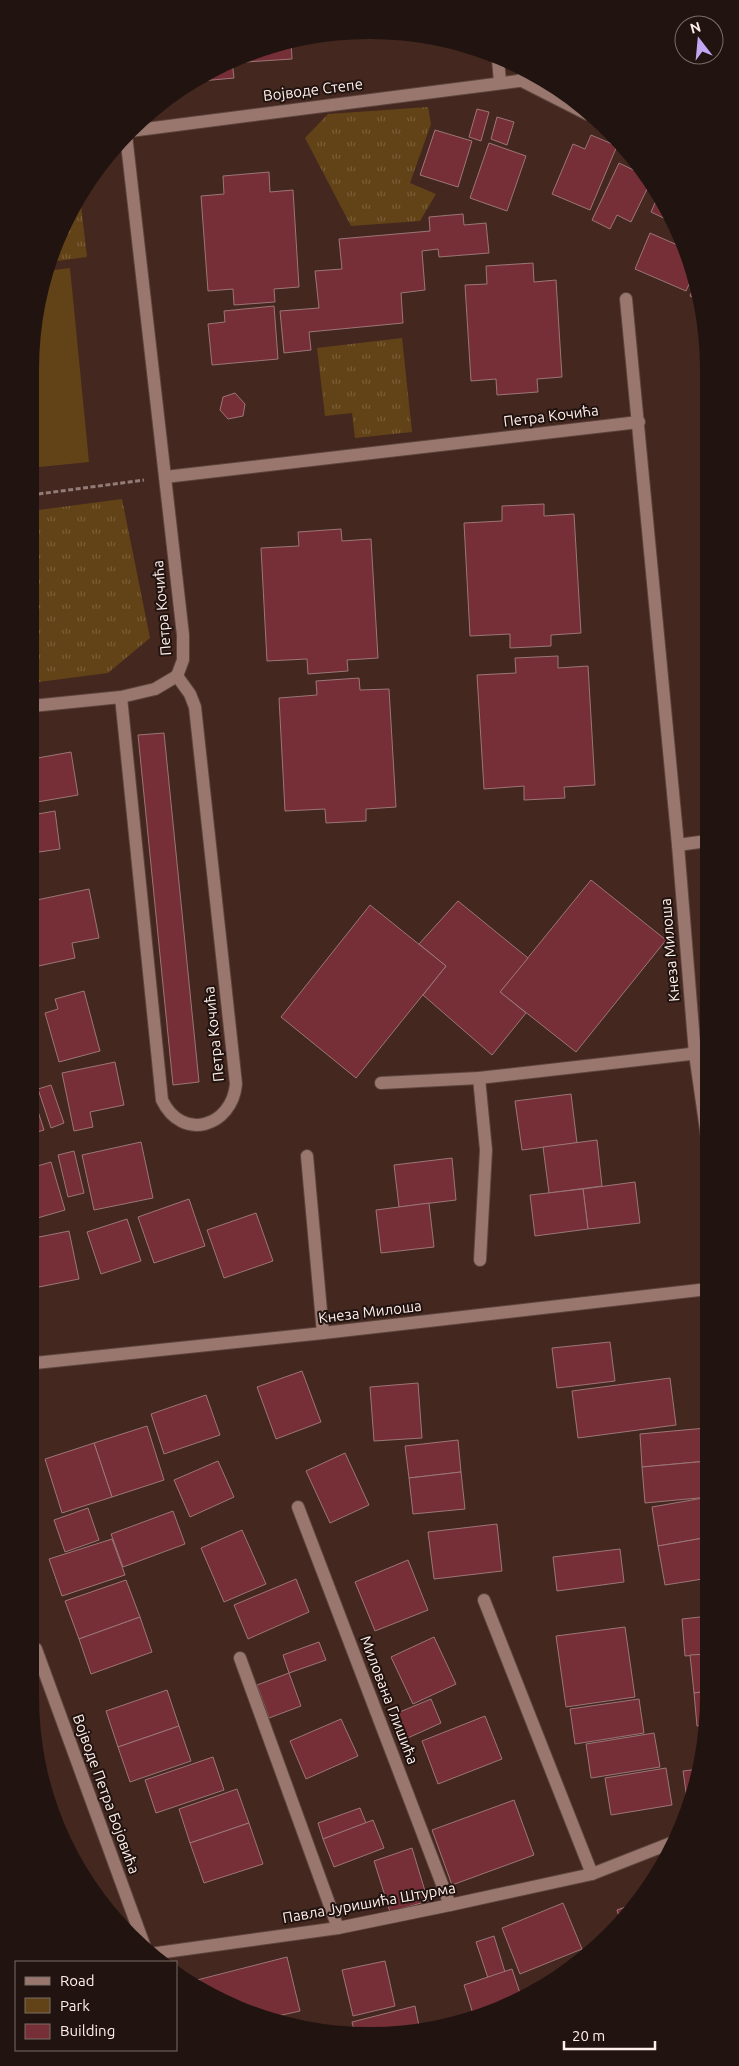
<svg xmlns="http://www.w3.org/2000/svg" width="739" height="2066" viewBox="0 0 739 2066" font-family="Ubuntu,sans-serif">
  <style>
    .grass { fill: url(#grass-tufts) }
    .park { fill: #624317 }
    .building { fill: #772f37; stroke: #9b7677 }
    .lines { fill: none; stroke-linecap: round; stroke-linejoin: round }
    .service-casing { stroke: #5c453e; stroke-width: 14 }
    .minor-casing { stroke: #5c453e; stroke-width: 14 }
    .path { stroke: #947c76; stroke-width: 3; stroke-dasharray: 5 2.5; stroke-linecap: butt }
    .service { stroke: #9a776e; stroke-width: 12 }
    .minor { stroke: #9a776e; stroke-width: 12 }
    .labels { text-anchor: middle; stroke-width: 4; stroke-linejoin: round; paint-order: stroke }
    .street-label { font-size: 15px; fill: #ffefea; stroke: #211410 }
  </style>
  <defs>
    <pattern id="grass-tufts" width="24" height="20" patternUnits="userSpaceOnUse" patternTransform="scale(1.25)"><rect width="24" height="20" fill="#624317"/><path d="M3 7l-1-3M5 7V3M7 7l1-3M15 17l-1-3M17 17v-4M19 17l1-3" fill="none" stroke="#7a5e39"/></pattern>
  </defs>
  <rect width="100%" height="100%" fill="#44271f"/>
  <g class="grass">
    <polygon points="428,107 431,124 410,183 436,194 420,221 351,226 305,138 328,114"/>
    <polygon points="80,196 87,257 49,262 65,220"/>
    <polygon points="402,338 412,432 355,438 352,413 325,416 317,348"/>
    <polygon points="122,499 150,638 108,673 31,683 31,511"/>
  </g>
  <polygon class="park" points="70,268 89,462 30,468 30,370 41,282 46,271"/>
  <g class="building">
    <polygon points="291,41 292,59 246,62 245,55 260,48"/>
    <polygon points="232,61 234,78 190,82 200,76"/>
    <polygon points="477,109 489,112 481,141 469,137"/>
    <polygon points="497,117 514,122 507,145 491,139"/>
    <polygon points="435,130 472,141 458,187 420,175"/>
    <polygon points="591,135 617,146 590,210 552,194 573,144 585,149"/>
    <polygon points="489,143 526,156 507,211 470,198"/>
    <polygon points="619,163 644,175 650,183 631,222 617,215 610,229 592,220"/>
    <polygon points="269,172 270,192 293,190 299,287 274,289 275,302 234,305 233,289 208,291 201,196 224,194 223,176"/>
    <polygon points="658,196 674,220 674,223 651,212"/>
    <polygon points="463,214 464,225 486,223 489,253 439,257 438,249 422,251 425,290 401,293 403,323 309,332 311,350 284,353 280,311 319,308 315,271 342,269 339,239 430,231 429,217"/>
    <polygon points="650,233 682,247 692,278 686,291 635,269"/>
    <polygon points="533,263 534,282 556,280 562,377 537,379 538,392 497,395 496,379 471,381 465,285 487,284 486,266"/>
    <polygon points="694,286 698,300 690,296"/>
    <polygon points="274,306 278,359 212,365 208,324 225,322 224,311"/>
    <polygon points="235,393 245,404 243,416 228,419 220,410 223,397"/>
    <polygon points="544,504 544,516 574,514 581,633 551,635 551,646 510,648 510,634 470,636 464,523 502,521 502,506"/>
    <polygon points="341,529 342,541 371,539 378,658 347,660 348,671 308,674 307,659 267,661 261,548 299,546 298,532"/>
    <polygon points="558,656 558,668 588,666 595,785 564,787 565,798 524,800 524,786 484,789 477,675 516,673 515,658"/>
    <polygon points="359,678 360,690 389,689 396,807 366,809 366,821 326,823 325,809 285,811 279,698 317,695 316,681"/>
    <polygon points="164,733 199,1082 173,1085 138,735"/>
    <polygon points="71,752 78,795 37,802 32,759"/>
    <polygon points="55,811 60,849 32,853 32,815"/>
    <polygon points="591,880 666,940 576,1052 500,992"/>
    <polygon points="89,889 99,938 72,943 75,958 34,967 32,901"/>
    <polygon points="458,901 528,958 500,992 526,1013 492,1055 423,995 446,966 419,944"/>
    <polygon points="370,905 446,966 356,1078 281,1017"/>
    <polygon points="84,991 100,1051 59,1062 45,1013 58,1009 55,999"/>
    <polygon points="33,1039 38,1058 33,1060"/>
    <polygon points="115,1062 124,1105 90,1112 93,1127 74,1131 62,1073"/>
    <polygon points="51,1085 64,1123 51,1128 38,1089"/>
    <polygon points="571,1094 577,1143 522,1150 515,1101"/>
    <polygon points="33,1096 44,1130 34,1133"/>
    <polygon points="597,1140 602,1186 549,1193 543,1147"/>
    <polygon points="141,1142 153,1198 94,1210 82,1155"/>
    <polygon points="74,1151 84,1193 68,1197 58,1155"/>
    <polygon points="452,1158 456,1200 399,1207 394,1165"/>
    <polygon points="51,1162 65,1210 34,1219 34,1167"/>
    <polygon points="635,1182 640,1223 588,1229 583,1189"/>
    <polygon points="583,1189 588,1229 535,1236 530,1195"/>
    <polygon points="189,1199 205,1246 154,1263 138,1217"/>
    <polygon points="429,1203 434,1247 381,1253 376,1210"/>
    <polygon points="256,1213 273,1261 224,1278 207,1230"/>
    <polygon points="127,1219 141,1261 101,1274 87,1232"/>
    <polygon points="69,1231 79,1279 34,1288 34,1238"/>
    <polygon points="610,1342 615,1381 557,1388 552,1348"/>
    <polygon points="302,1371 321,1422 276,1439 257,1387"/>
    <polygon points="670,1378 676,1425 578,1438 572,1391"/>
    <polygon points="418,1383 422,1438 374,1441 370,1387"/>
    <polygon points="206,1395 220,1435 164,1454 151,1414"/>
    <polygon points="147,1426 164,1480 112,1497 94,1443"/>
    <polygon points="706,1428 708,1461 642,1467 640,1434"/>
    <polygon points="458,1440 461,1472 409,1478 405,1446"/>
    <polygon points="94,1443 112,1497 62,1513 45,1459"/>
    <polygon points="345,1453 369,1505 330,1523 306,1471"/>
    <polygon points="218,1461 234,1497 190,1517 174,1480"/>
    <polygon points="708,1461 709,1497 645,1503 642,1467"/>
    <polygon points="461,1472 465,1509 413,1514 409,1478"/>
    <polygon points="709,1497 709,1537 658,1546 652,1507"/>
    <polygon points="88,1508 99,1540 65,1552 54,1520"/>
    <polygon points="173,1511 185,1544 123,1567 111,1534"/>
    <polygon points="497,1524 502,1571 434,1579 428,1532"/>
    <polygon points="242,1530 266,1584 224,1602 201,1548"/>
    <polygon points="709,1537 709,1578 665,1585 658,1546"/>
    <polygon points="112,1539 125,1575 62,1596 49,1559"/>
    <polygon points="620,1549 624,1582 557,1591 553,1557"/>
    <polygon points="408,1560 428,1610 375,1631 355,1582"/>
    <polygon points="296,1579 309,1612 248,1639 234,1605"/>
    <polygon points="126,1580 140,1617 79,1639 65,1601"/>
    <polygon points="709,1616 709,1654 685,1656 682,1619"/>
    <polygon points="140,1617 152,1652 91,1674 79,1639"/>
    <polygon points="625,1627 635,1697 566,1707 556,1636"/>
    <polygon points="434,1637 456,1684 413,1704 391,1657"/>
    <polygon points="319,1642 326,1660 289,1673 283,1655"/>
    <polygon points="709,1654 709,1691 694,1693 690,1655"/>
    <polygon points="289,1673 301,1706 269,1718 257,1685"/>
    <polygon points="167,1690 179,1726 118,1747 106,1711"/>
    <polygon points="709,1691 705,1725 697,1726 694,1693"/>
    <polygon points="431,1699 441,1723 401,1741 390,1716"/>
    <polygon points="639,1699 644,1733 575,1744 570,1709"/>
    <polygon points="485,1716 502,1759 438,1784 422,1741"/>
    <polygon points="341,1719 358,1756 306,1779 290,1741"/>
    <polygon points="179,1726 191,1761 130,1782 118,1747"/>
    <polygon points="654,1733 660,1767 591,1778 586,1744"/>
    <polygon points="213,1757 224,1790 156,1813 145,1780"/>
    <polygon points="666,1768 672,1805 611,1815 605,1778"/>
    <polygon points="699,1769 698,1784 688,1806 683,1771"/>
    <polygon points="237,1789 249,1823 190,1843 179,1809"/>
    <polygon points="514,1800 534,1855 452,1885 432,1830"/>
    <polygon points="51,1804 59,1832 56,1826 49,1805"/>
    <polygon points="360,1808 366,1823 323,1839 318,1823"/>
    <polygon points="373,1820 384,1848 334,1867 323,1839"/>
    <polygon points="249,1823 263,1864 204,1883 190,1843"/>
    <polygon points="412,1848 428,1901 390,1912 374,1861"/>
    <polygon points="563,1903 582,1949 520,1974 502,1928"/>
    <polygon points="637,1903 621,1923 617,1910"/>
    <polygon points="494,1936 505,1972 488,1978 476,1942"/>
    <polygon points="287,1957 300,2011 273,2017 219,2001 199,1988 197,1980"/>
    <polygon points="385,1961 395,2006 353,2016 342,1970"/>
    <polygon points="512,1969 521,1996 474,2017 464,1985"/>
    <polygon points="415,2006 420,2031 391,2035 355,2034 352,2022"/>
  </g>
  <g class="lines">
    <g class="service-casing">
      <g id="service">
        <polyline points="479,1078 486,1150 480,1260"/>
        <polyline points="307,1156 323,1333"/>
      </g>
    </g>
    <g class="minor-casing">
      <g id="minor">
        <polyline points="498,59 500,82"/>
        <polyline points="520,80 587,114"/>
        <polyline points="130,131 542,78"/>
        <polyline points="126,135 183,635 183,660 177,676"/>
        <polyline points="626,299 678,845 695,1054 708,1144"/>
        <polyline points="165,477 639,422"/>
        <path d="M121,697L162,1100C182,1142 232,1127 236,1084L195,707L190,694L177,676"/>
        <polyline points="32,706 121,697 155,689 177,676"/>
        <polyline points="678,845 707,841"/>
        <polyline points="381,1083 479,1078 708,1052"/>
        <polyline points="35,1363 323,1333 708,1289"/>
        <polyline points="298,1507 450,1905"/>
        <polyline points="484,1600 592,1874"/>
        <polyline points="36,1649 146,1950"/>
        <polyline points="240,1658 338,1928"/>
        <polyline points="150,1954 338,1928 450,1905 592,1874 671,1843"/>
      </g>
    </g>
    <polyline class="path" points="31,495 144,480"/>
    <use href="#service" class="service"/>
    <use href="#minor" class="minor"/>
  </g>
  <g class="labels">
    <g class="street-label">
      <text transform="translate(313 90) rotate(-7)" y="5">Војводе Степе</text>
      <text transform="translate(551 416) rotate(-7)" y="5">Петра Кочића</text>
      <text transform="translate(162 608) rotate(-95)" y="5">Петра Кочића</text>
      <text transform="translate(670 950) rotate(-95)" y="5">Кнеза Милоша</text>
      <text transform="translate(214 1034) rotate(-96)" y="5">Петра Кочића</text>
      <text transform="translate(370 1312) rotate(-7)" y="5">Кнеза Милоша</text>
      <text transform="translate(389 1700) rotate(69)" y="5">Милована Глишића</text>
      <text transform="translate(106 1794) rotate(70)" y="5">Војводе Петра Бојовића</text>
      <text transform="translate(369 1903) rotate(-10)" y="5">Павла Јуришића Штурма</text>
    </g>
  </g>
  <path d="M0 0H739V2066H0ZM369 39H370A330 330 0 0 1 700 369V1697A330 330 0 0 1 370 2027H369A330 330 0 0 1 39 1697V369A330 330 0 0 1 369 39Z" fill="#211410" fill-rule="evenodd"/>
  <rect x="15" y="1961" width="162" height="90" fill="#211410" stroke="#7a6c67"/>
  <rect x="25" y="1977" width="25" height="8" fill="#9a776e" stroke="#7a6c67"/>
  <text x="60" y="1986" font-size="15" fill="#ffefea">Road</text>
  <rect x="25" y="1998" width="25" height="15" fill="#624317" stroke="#7a6c67"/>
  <text x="60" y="2011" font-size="15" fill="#ffefea">Park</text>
  <rect x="25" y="2024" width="25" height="15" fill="#772f37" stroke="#7a6c67"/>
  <text x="60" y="2036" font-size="15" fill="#ffefea">Building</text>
  <g transform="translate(699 40) rotate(344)"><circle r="24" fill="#211410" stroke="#7a6c67"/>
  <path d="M0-4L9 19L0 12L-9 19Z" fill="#c1a8f3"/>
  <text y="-8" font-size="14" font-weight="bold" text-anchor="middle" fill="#ffefea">N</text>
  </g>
  <path d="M564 2041v8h91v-8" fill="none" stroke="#ffefea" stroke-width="2.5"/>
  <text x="572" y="2041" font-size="15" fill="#ffefea" stroke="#211410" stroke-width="4" paint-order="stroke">20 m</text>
</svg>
